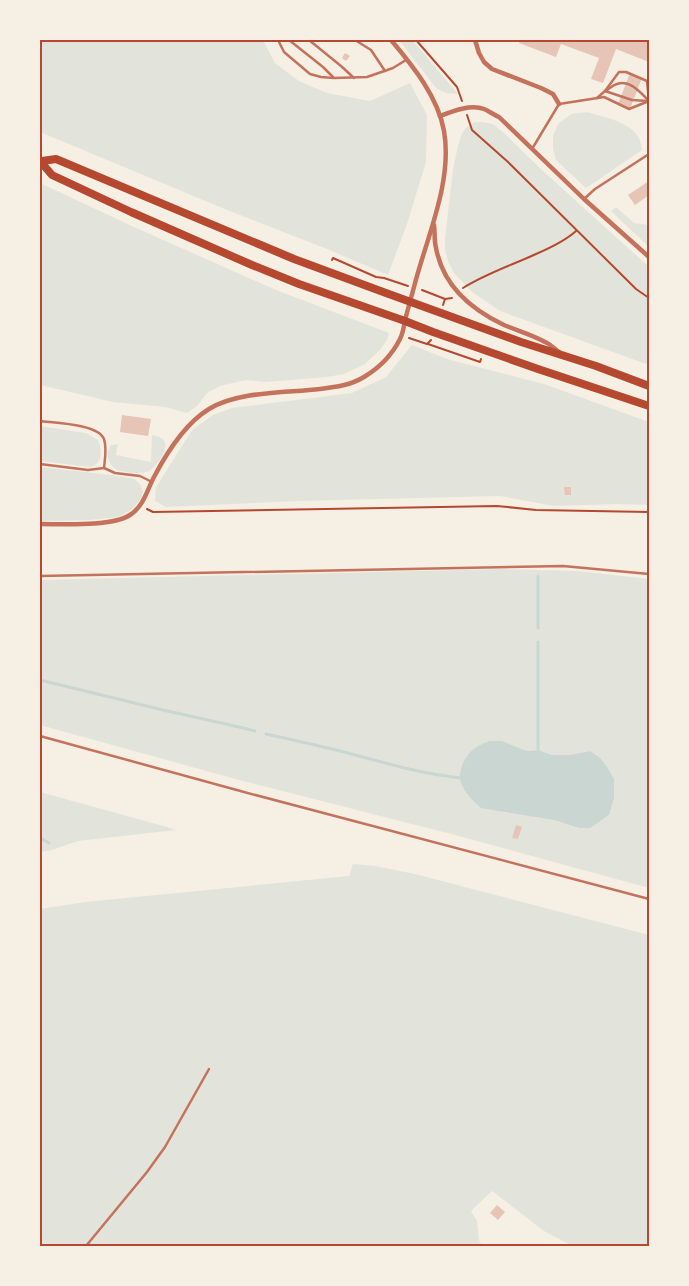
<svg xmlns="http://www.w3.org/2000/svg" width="689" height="1286" viewBox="0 0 689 1286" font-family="'Varela Round',sans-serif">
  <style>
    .green { fill: #e2e4dc; fill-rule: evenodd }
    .water { fill: #c9d6d2 }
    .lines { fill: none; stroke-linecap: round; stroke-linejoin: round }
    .stream { stroke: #c9d6d2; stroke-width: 3 }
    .building { fill: #e6c5b7 }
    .path { stroke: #b5482f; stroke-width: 2 }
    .service { stroke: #c5725c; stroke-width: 2.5 }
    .minor { stroke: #c5725c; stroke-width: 4.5 }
    .trunk { stroke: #b5482f; stroke-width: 8 }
    .neatline { fill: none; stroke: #b5482f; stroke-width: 2 }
  </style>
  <rect width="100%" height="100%" fill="#f6efe4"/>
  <g class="green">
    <polygon points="40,40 263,40 275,63 299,81 327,93 370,101 410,83 427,115 426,162 407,224 388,275 327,249 227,210 40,132"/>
    <polygon points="399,40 412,40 458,94 446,93 436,88"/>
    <path d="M587,112C607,118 641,123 642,150L586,188L556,160L553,149V136L558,124L571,114Z"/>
    <polygon points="475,122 483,122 493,124 505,134 543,171 649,267 649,365 500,311 472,292 454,273 448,261 445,250 445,239 453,169 458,146 462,133 467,127"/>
    <polygon points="40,183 134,227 276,290 389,333 387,340 379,351 365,364 344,374 327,377 291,380 265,382 246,380 220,386 207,393 197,406 187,413 165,407 113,402 40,385"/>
    <polygon points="616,207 634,223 649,225 649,247 611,211"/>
    <polygon points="412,345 447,359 544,384 649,422 649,505 617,504 554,506 500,496 298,501 166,507 155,501 156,487 192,430 213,415 232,408 352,393 386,377"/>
    <path d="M40,426L86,433L98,440C102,450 103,464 90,467L40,461Z"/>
    <path d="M152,435C169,438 168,447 160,460C156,464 154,468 149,471C142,474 133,473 126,472C119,471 113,469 110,463C107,457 107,450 111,445L119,444L117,447L116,455L151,462Z"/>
    <polygon points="40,467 111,475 134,479 140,484 143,491 141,499 131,510 118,517 90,520 40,521"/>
    <path d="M500,569L578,571L649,579V888L455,835L239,780L40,725V580ZM502,741L527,751L538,750L552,755H570L590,751L609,815L601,820L579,828L554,820L520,814Z"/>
    <polygon points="40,792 167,827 176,830 78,841 52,850 40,852"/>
    <polygon points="353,864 375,866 415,874 649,935 649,1246 572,1246 544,1231 492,1191 471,1211 477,1221 479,1240 482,1246 40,1246 40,909 85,902 349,876"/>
  </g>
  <path class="water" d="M489,741H502L527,751L538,750L552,755H570L590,751L600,758L607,767L614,779V798L609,815L590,828H579L554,820L481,808C473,801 465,793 461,783C457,772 465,755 475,748C479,745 484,743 489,741Z"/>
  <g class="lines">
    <g class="stream">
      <polyline points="538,628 538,576"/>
      <polyline points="40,680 163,710 239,727 255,731"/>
      <path d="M266,734C293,740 321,746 348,753C385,763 422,774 461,778"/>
      <polyline points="538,750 538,642"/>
      <polyline points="40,838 49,843"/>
    </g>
  </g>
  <g class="building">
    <polygon points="520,40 649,40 649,62 616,49 603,83 591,79 599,58 561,44 556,57 519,43"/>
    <polygon points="345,53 350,56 346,61 342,58"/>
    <polygon points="630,73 642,78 630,109 618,104"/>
    <polygon points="649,181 649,195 635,205 628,195"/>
    <polygon points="122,415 151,419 148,436 120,432"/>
    <polygon points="564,487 571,487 571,495 565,495"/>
    <polygon points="516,825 522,827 518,839 512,838"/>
    <polygon points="497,1205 505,1212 498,1220 490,1213"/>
  </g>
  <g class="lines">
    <g class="path">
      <polyline points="416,40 457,87 462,101"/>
      <polyline points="467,115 472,130 508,162 636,289 649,298"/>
      <polyline points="332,260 333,258 376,277 384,278 408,286"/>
      <path d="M463,288C485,274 512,265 536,254C550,248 565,241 576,231"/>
      <polyline points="422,290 445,299"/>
      <polyline points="443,305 445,299 452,298"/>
      <polyline points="409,338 427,344 431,340"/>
      <polyline points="428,344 480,362 481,359"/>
      <polyline points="147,509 153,512 497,506 536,510 649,512"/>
    </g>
    <g class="service">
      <polyline points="278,40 284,52 310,74 321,77 334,78 367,77 393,68 406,60"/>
      <polyline points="289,40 323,67 333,77"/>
      <polyline points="309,40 341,66 354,78"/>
      <polyline points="355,40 371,50 385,71"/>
      <path d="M607,90C610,88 613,85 617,84C629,79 640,92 648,100"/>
      <polyline points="605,91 619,72 626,72 647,81 649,101"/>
      <polyline points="597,98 605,91 632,100 648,101"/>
      <polyline points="532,149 559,104 604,97 629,109 649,101"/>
      <polyline points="584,199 595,189 649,154"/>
      <path d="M40,421C55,423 98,424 104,439C107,448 105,459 104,468L115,473L140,476L152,482"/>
      <polyline points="40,464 88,470 104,468"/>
      <polyline points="40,576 563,566 649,574"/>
      <polyline points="40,736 244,792 649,899"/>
      <polyline points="86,1246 147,1172 165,1147 209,1069"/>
    </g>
    <g class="minor">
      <polyline points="475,40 479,53 484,62 492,69 541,88 553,94 559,104"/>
      <path d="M440,116C453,111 471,104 484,109C489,111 494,115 499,117L584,199L649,257"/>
      <path d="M434,225C435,232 434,240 436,248C443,286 470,309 504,325C518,331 533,335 547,343C551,345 555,349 559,352"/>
      <path d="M40,524C63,524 111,527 130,515C144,506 147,490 154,477C166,454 186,423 209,409C238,391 286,393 320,389C336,387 351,385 364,377C379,368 392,355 400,339C403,333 404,327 405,320C408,309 411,298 414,287C426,239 453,182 444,131C438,97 413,66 391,40"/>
    </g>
    <g class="trunk">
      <polyline points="40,161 52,175 131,212 252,265 299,284 405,321 433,332 538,369 649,406"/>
      <polyline points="42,161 56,159 294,259 386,293 521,342 596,366 649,386"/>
    </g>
  </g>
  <rect width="689" height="1286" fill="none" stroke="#f6efe4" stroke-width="82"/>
  <rect x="41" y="41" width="607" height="1204" class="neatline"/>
</svg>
